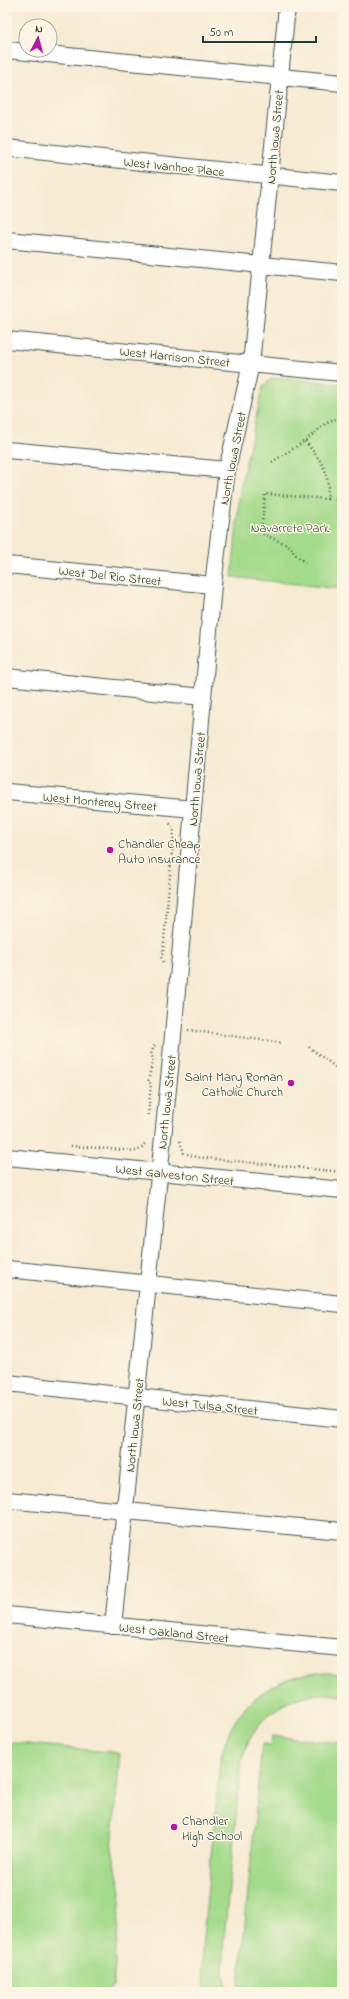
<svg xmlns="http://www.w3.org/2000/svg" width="349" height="1999" viewBox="0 0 349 1999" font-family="'Indie Flower',sans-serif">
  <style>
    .green { fill: #a4da8b; stroke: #628c60 }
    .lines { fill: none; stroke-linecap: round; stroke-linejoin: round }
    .minor-casing { stroke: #3f574c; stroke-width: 18 }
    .path { stroke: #3f574c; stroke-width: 2.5; stroke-dasharray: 1 3; stroke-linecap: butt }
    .minor { stroke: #fff; stroke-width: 16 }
    .poi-dot { fill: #b5179e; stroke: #fcf5e5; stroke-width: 1.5 }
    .labels { text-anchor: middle; stroke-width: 3; stroke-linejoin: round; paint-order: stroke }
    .street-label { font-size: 13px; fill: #1f3d34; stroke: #fcf5e5 }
    .park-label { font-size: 13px; fill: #3a5c45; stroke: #fcf5e5 }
    .poi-label { font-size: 13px; fill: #1f3d34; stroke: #fcf5e5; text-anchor: start }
  </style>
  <rect width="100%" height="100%" fill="#fcf5e5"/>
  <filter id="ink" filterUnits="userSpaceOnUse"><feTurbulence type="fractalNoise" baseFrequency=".025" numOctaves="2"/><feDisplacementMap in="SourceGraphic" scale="8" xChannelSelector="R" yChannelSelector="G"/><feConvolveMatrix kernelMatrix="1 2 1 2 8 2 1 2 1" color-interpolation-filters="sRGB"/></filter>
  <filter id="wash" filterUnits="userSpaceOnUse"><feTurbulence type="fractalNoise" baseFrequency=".012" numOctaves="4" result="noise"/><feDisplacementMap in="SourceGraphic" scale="16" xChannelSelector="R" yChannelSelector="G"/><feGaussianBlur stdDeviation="0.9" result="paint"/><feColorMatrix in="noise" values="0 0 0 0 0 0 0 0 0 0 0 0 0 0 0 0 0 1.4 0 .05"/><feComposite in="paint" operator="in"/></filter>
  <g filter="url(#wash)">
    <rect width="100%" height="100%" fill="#f7ead3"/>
    <g class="green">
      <polygon points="279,378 342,384 342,589 232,577 240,489 263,386 271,379"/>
      <path d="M318,1672L342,1674V1696C295,1686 248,1717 241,1766L223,1949V1970L228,1992H206L202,1972V1948L220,1764C228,1710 266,1679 318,1672Z"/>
      <polygon points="272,1736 342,1743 342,1992 246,1992 247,1987 239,1986 262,1744 271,1745"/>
      <polygon points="7,1742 120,1753 112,1849 121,1891 113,1987 106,1992 7,1992"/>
    </g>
  </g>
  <g filter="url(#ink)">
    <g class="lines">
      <g class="minor-casing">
        <g id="minor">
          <polyline points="7,50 342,83"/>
          <polyline points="7,148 342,183"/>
          <polyline points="7,240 342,273"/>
          <polyline points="7,340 342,373"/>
          <polyline points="7,450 227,470"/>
          <polyline points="7,565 213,585"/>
          <polyline points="7,677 203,697"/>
          <polyline points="7,792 193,809"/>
          <polyline points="7,1157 342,1190"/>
          <polyline points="7,1269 342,1304"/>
          <polyline points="7,1383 342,1419"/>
          <polyline points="7,1500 342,1531"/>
          <polyline points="7,1615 342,1648"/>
          <polyline points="113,1626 170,1069 213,585 227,470 251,364 287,7"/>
        </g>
      </g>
      <g class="path">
        <path d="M305,441C321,461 331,472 327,499L265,494L261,533L290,546L294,553L305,563"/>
        <polyline points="272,462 305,441 325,424 342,416"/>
        <polyline points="327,499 342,500"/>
        <polyline points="163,962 161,957 163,952 174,830 169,822"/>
        <polyline points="188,1030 283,1043"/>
        <polyline points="309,1047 342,1072"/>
        <polyline points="148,1115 151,1084 148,1082 153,1059 151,1054 155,1044"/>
        <polyline points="180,1141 184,1153 196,1157 342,1172"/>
        <polyline points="71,1146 136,1151 141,1149 146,1142"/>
      </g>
      <use href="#minor" class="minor"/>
    </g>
  </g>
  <g class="poi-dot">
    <circle cx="110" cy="850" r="4"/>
    <circle cx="291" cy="1083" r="4"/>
    <circle cx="174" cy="1827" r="4"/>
  </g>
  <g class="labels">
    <g class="street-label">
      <text transform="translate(274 137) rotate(-85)" y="5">North Iowa Street</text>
      <text transform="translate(174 166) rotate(6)" y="5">West Ivanhoe Place</text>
      <text transform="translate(175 356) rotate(6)" y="5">West Harrison Street</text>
      <text transform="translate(232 458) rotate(-79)" y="5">North Iowa Street</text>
      <text transform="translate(110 575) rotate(6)" y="5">West Del Rio Street</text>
      <text transform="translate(196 779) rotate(-85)" y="5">North Iowa Street</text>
      <text transform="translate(100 801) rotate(5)" y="5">West Monterey Street</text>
      <text transform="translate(166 1102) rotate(-84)" y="5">North Iowa Street</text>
      <text transform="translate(175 1174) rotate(6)" y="5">West Galveston Street</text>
      <text transform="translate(210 1405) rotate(6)" y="5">West Tulsa Street</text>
      <text transform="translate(134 1425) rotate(-84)" y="5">North Iowa Street</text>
      <text transform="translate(174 1632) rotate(6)" y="5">West Oakland Street</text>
    </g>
    <g class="park-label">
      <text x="290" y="532">Navarrete Park</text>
    </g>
    <g class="poi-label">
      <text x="118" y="848">Chandler Cheap<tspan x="118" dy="15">Auto Insurance</tspan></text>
      <text x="283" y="1081" text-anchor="end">Saint Mary Roman<tspan x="283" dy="15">Catholic Church</tspan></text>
      <text x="182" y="1825">Chandler<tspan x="182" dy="15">High School</tspan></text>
    </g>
  </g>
  <rect width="349" height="1999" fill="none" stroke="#fcf5e5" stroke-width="24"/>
  <g transform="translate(38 38) rotate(6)"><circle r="19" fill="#fcf5e5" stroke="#a4ab9e"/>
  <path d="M0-3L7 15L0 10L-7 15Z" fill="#b5179e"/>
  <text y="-6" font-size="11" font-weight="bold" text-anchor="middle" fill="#1f3d34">N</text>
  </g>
  <path d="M203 36v6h113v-6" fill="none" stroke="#1f3d34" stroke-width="2"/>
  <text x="209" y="36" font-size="12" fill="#1f3d34" stroke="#fcf5e5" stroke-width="3" paint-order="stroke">50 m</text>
</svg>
